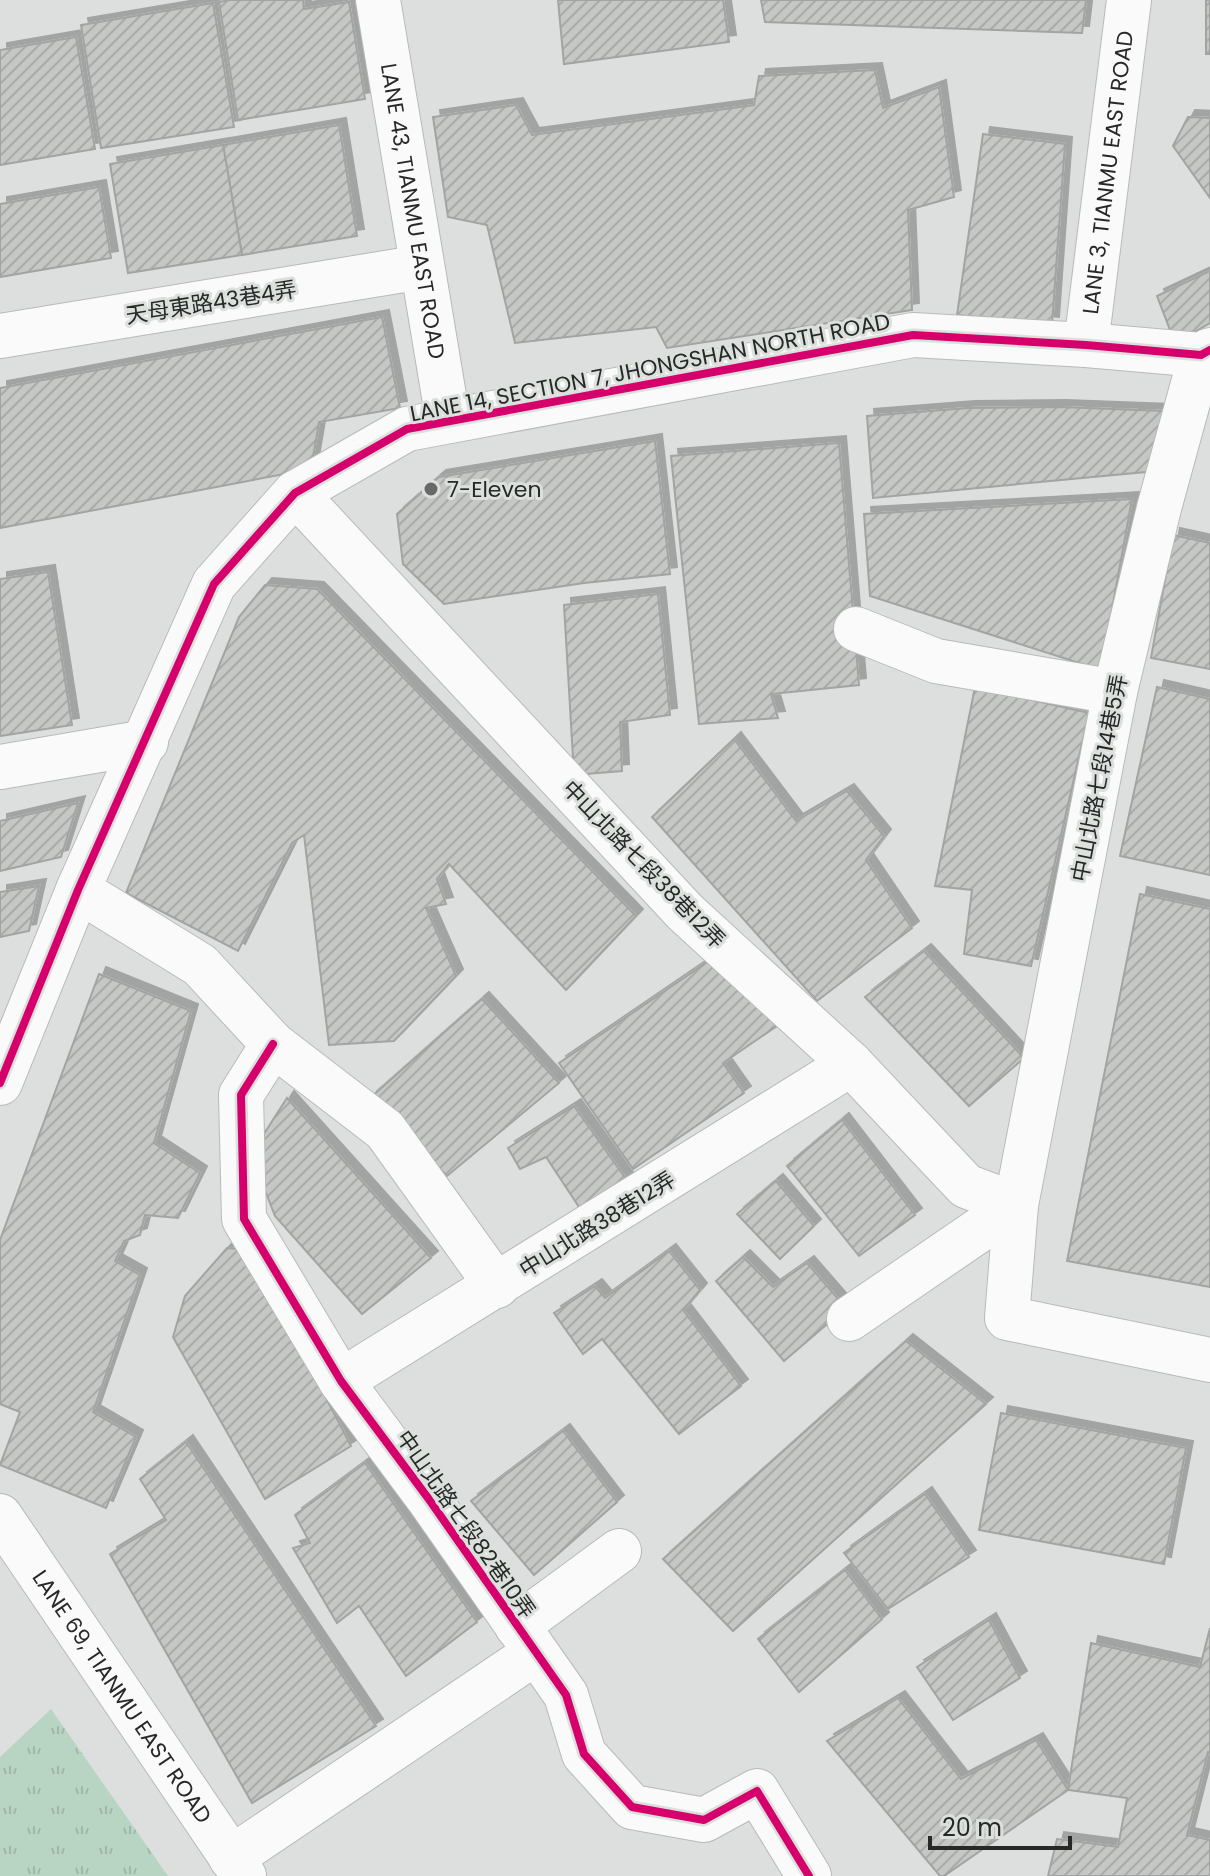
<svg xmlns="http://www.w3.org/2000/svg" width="1210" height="1876" viewBox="0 0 1210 1876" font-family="Poppins,'Noto Sans TC',sans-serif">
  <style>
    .park { fill: url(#park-tufts) }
    .building { fill: url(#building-hatch); stroke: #a2a4a3; stroke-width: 2; filter: url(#shadow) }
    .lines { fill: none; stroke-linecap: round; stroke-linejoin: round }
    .minor-casing { stroke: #b8bab9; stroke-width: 46 }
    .minor { stroke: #fafafa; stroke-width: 44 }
    .cycleway-casing { stroke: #dbe0dd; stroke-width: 13 }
    .cycleway { stroke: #d6006c; stroke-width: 8 }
    .poi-dot { fill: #666967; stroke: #dbe0dd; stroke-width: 3 }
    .labels { text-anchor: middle; stroke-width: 6; stroke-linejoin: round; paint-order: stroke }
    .street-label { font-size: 22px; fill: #272928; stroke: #dbe0dd }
    .poi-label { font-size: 22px; fill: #272928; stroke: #dbe0dd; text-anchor: start }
  </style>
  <defs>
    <pattern id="park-tufts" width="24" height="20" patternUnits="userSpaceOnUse" patternTransform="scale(2)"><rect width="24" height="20" fill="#b8d5c4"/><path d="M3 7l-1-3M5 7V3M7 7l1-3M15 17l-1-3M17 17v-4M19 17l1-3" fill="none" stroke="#9eb7a8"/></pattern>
    <pattern id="building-hatch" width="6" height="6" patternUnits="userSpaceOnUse" patternTransform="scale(2)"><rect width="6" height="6" fill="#c5c7c5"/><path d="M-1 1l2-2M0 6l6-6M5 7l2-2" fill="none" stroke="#a9aba9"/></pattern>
    <filter id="shadow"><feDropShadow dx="7" dy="-7" stdDeviation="0" flood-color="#0004"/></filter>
  </defs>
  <rect width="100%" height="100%" fill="#dcdfdd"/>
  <polygon class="park" points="51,1709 168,1876 0,1876 0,1757"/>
  <g class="building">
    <polygon points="230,0 303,0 304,9 349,2 365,99 238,120 219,2"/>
    <polygon points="558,0 723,0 729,42 564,64"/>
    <polygon points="761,0 1086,0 1082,33 765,22"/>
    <rect x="1206" y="0" width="4" height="54"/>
    <polygon points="213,3 234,127 101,148 81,25"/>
    <polygon points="76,37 95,149 0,165 0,50"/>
    <polygon points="875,70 883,108 939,87 954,197 908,210 912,310 667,348 656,327 515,343 487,225 448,217 433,117 516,105 532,135 754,105 759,76"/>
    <polygon points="1188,117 1210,118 1210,198 1173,146"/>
    <polygon points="339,125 357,236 242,255 223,145"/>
    <polygon points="983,134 1065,144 1052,324 957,315"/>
    <polygon points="223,145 242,255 128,273 110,164"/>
    <polygon points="99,187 111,258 0,277 0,204"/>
    <polygon points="1210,271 1210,323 1175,343 1157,296"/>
    <polygon points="382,317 400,408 319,422 311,469 0,528 0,388"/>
    <polygon points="1059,407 1164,411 1156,471 873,498 867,416 968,408"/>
    <polygon points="655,441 670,574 584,583 444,604 403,564 397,514 439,477"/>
    <polygon points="839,443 859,685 771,694 778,718 699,724 671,456"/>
    <polygon points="1132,499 1101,670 870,596 864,514"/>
    <polygon points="1173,535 1210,543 1210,669 1151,658"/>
    <polygon points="48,572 72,725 0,736 0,579"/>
    <polygon points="265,585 317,589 636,916 566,990 449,864 437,879 446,904 426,908 456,976 394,1041 329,1045 304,835 292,843 238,951 126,893 239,617"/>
    <polygon points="658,594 670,715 620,722 622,771 574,775 564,605"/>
    <polygon points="975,687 1089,713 1031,966 964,954 972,890 935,886"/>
    <polygon points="1157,687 1210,699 1210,875 1120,856"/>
    <polygon points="734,739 796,821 847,791 884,836 866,860 912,928 817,1001 652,817"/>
    <polygon points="78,803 61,857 0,871 0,821"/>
    <polygon points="39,886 29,931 0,937 0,892"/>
    <polygon points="1140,894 1210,909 1210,1287 1067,1261"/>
    <polygon points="725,950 777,1026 723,1063 744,1093 633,1169 559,1063"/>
    <polygon points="924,951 1024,1058 969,1106 865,997"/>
    <polygon points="99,974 191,1011 154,1143 200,1173 178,1218 145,1215 140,1235 124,1241 115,1261 140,1275 93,1412 136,1437 106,1508 0,1465 20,1412 0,1404 0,1240"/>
    <polygon points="482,999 559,1083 447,1176 370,1098"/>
    <polygon points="287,1098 431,1258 362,1314 275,1216 251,1154"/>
    <polygon points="574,1106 626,1179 581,1210 546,1157 520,1169 508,1148"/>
    <polygon points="842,1120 915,1215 859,1256 787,1166"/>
    <polygon points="776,1181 814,1226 780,1259 737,1214"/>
    <polygon points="227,1248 249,1250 351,1446 265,1499 173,1337 185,1296"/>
    <polygon points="669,1251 700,1290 683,1310 741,1386 679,1434 602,1339 583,1354 554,1313 595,1286 605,1298"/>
    <polygon points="743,1257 773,1287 807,1263 846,1308 784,1361 716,1281"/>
    <polygon points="906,1341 986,1404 733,1631 663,1559"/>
    <polygon points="1001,1413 1186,1448 1164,1564 979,1530"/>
    <polygon points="563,1431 617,1502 534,1575 471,1501"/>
    <polygon points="186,1442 376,1726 252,1803 110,1554 166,1520 140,1479"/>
    <polygon points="365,1463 477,1622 406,1676 359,1606 337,1623 293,1548 310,1543 295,1515"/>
    <polygon points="925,1494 969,1557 888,1609 844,1553"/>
    <polygon points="845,1570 882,1619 799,1692 758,1639"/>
    <polygon points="989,1620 1020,1678 953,1720 917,1667"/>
    <polygon points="1210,1628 1210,1753 1208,1752 1187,1835 1210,1840 1210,1876 1048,1876 1057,1839 1118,1847 1127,1798 1068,1790 1091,1643 1200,1667"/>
    <polygon points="898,1698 961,1779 1036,1740 1068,1790 944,1876 940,1876 827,1741"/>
  </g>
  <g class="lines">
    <g class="minor-casing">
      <g id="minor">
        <path id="s1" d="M378,0L448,420"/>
        <polyline points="0,336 422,267"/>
        <path id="s2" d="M1086,345L1129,0"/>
        <polyline points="1201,355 1159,508 1115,692 1016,1205 1007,1318 1210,1360"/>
        <polyline points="295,493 685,912 851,1064 966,1186 1016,1205"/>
        <polyline points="856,629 936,661 1115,692"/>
        <polyline points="0,767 146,742"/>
        <polyline points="78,890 200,965 273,1044 385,1130 497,1286"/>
        <polyline points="273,1044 241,1095 244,1219 341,1381 428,1498 566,1695 584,1754 632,1807 704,1820 757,1791 809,1876"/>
        <polyline points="0,1083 78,890 214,584 295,493 407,429 913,335 1086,345 1201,355 1210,350"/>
        <polyline points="849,1319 1016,1205"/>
        <polyline points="341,1381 851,1064"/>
        <path id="s3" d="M0,1516L244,1876"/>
        <polyline points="517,1626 619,1551"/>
        <polyline points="231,1858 535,1653"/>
      </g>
    </g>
    <use href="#minor" class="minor"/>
    <g class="cycleway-casing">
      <g id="cycleway">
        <polyline points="273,1044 241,1095 244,1219 341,1381 428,1498 566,1695 584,1754 632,1807 704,1820 757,1791 809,1876"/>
        <polyline points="0,1083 78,890 214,584 295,493 407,429 913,335 1086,345 1201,355 1210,350"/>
      </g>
    </g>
    <use href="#cycleway" class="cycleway"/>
  </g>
  <circle class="poi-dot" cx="431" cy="489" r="8"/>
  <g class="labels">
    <g class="street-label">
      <text dy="8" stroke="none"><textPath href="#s2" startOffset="174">LANE 3, TIANMU EAST ROAD</textPath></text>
      <text dy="8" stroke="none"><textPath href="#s1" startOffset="214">LANE 43, TIANMU EAST ROAD</textPath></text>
      <text transform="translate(211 302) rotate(-9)" y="8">天母東路43巷4弄</text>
      <text transform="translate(650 367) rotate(-11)" y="8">LANE 14, SECTION 7, JHONGSHAN NORTH ROAD</text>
      <text transform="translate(1099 778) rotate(-79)" y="8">中山北路七段14巷5弄</text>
      <text transform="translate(644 864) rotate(46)" y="8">中山北路七段38巷12弄</text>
      <text transform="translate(597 1224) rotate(-32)" y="8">中山北路38巷12弄</text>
      <text transform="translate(466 1524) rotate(55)" y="8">中山北路七段82巷10弄</text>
      <text dy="8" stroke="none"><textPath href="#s3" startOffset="218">LANE 69, TIANMU EAST ROAD</textPath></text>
    </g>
    <g class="poi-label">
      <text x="447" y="497">7-Eleven</text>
    </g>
  </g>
  <path d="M930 1836v12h140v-12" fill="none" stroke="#272928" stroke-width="4"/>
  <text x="942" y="1836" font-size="24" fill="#272928" stroke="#dbe0dd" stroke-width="6" paint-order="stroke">20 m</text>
</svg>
